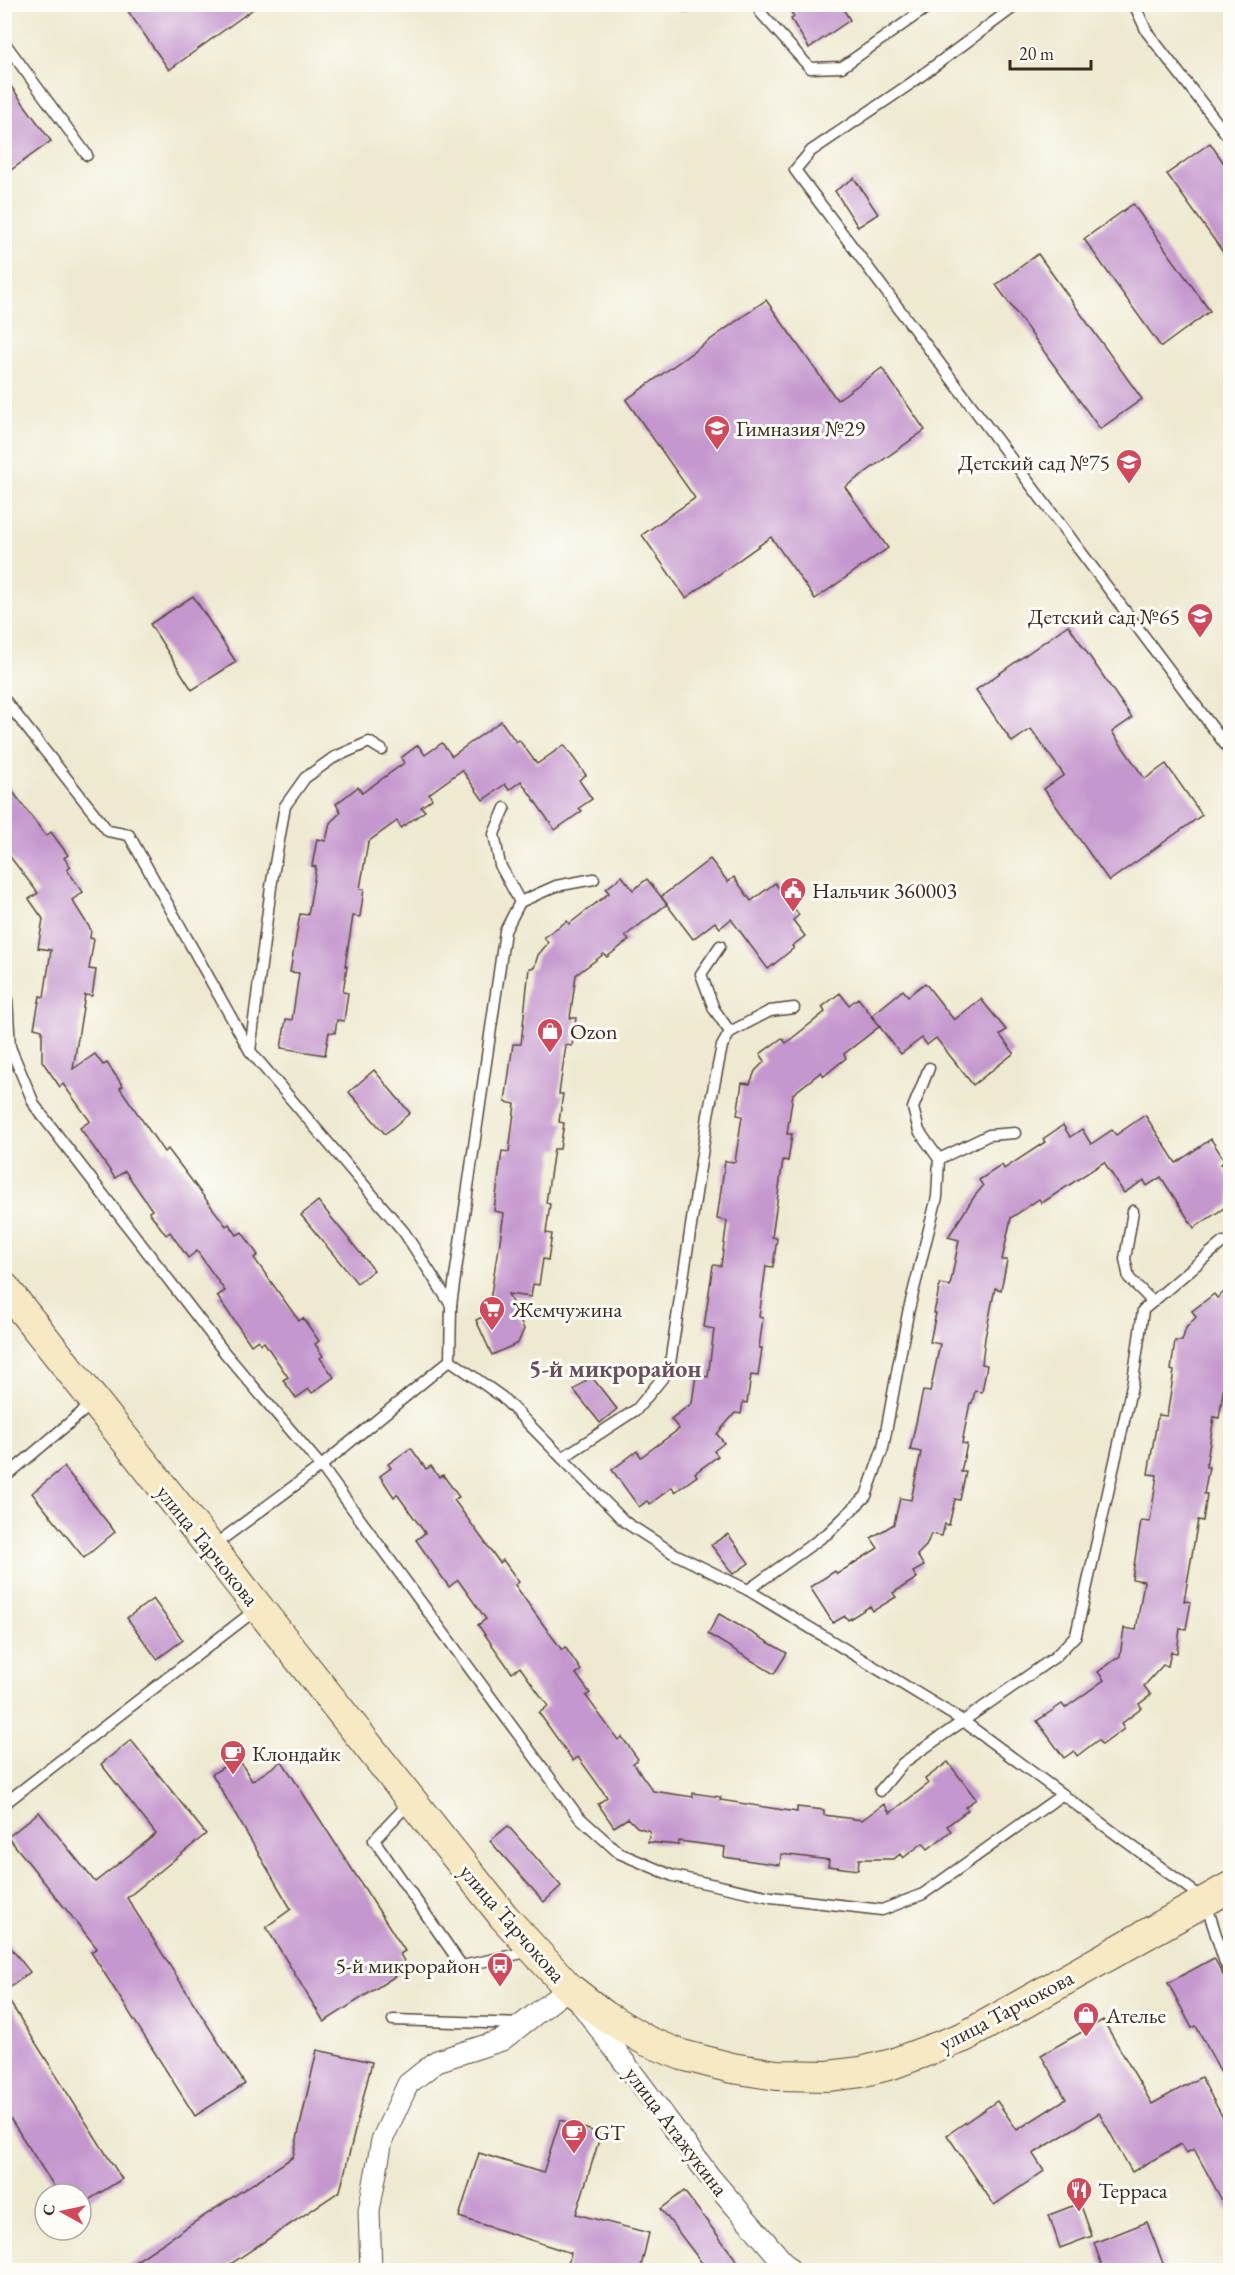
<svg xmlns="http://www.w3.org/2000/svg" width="1235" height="2275" viewBox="0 0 1235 2275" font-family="'EB Garamond',serif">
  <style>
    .building { fill: #c497ce }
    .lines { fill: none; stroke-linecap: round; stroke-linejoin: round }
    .lane-casing { stroke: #564739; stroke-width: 13 }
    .street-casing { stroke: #564739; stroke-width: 23 }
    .secondary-casing { stroke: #564739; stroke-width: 32 }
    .lane { stroke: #fff; stroke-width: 10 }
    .street { stroke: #fff; stroke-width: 21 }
    .secondary { stroke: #f7e9c3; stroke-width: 30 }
    .labels { text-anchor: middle; stroke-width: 6; stroke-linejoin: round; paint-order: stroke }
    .poi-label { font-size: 22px; fill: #3b2a1e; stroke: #fdfcf7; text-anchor: start }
    .street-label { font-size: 22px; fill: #3b2a1e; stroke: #fdfcf7 }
    .neighbourhood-label { font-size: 24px; font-weight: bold; fill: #6b505c; stroke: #fdfcf7 }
  </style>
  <rect width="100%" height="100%" fill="#fdfcf7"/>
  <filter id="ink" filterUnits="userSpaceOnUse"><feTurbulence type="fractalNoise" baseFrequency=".0167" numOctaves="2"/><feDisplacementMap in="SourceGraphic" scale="12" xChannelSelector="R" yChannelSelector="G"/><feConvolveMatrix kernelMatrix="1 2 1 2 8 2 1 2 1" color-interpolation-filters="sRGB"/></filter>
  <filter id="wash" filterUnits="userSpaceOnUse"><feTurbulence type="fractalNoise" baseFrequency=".008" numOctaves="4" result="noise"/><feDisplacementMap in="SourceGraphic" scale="24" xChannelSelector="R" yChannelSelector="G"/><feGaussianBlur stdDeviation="1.35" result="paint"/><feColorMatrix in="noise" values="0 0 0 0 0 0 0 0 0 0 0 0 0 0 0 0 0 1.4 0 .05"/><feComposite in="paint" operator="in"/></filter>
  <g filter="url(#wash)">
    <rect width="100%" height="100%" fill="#eee9d0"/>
    <g id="blocks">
      <g class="building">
        <polygon points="123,4 260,4 169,70"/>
        <polygon points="786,4 840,4 850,20 809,48 791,19 794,17"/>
        <polygon points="4,77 51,141 4,175"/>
        <polygon points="1210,143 1230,172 1230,262 1167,174"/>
        <polygon points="854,178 878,214 858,227 835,191"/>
        <polygon points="1133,204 1210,311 1161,347 1084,239"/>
        <polygon points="1038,254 1142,399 1100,429 996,285"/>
        <polygon points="766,300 837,400 882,368 925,430 845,487 888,548 815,599 771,537 686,598 642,535 695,498 626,400"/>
        <polygon points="193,596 236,662 192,690 150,624"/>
        <polygon points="1068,625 1132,718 1112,732 1145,779 1166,764 1202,815 1109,881 1044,789 1064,775 1031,729 1012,742 976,690"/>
        <polygon points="501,721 516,742 519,740 537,764 564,745 586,775 579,780 592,799 579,808 582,811 555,830 521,781 509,790 505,784 483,800 462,770 429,794 432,799 421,807 425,811 401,828 397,821 368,842 360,889 364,889 360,917 353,916 345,966 347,966 343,992 348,993 344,1021 337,1020 335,1033 329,1032 325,1055 281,1048 286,1019 292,1020 299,973 290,972 300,914 308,915 316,867 312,866 317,839 326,841 330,823 341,812 336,804 358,787 362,793 404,763 401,758 418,745 425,755 442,743 452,756"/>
        <polygon points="4,780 46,836 51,832 68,855 64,858 71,867 67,870 83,892 72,900 91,930 90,938 94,939 89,969 96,970 92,996 85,995 73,1069 95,1054 103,1065 107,1063 123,1086 120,1088 164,1152 168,1149 226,1226 229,1224 237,1235 242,1232 258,1255 254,1258 299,1321 303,1318 319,1341 315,1344 323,1356 320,1358 334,1377 312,1393 309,1389 296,1398 283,1380 288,1377 264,1342 261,1344 258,1340 251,1345 217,1296 225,1291 197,1251 188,1258 170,1232 166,1235 149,1212 152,1210 125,1171 115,1178 80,1128 90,1121 63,1084 60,1087 42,1061 42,1030 34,1028 40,996 44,997 51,950 38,948 43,919 29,899 38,893 4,849"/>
        <polygon points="710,859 728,882 734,877 751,901 775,883 799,915 793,920 805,936 792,946 794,948 768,969 731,919 720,928 715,922 693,939 661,897"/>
        <polygon points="622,876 633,890 647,879 667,904 625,936 629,940 607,957 604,954 576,975 570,1018 576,1018 572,1046 566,1045 559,1094 563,1094 559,1122 564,1123 560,1149 554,1149 546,1203 550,1204 546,1233 552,1234 548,1260 543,1259 539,1285 533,1284 531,1297 508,1294 524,1329 518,1343 492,1355 476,1320 488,1314 496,1261 497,1261 504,1213 494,1211 502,1151 509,1152 515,1104 505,1102 513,1044 521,1044 529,968 534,968 538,955 548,943 544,937 567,921 569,924 609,893 606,889"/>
        <polygon points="925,983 954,1020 981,999 1006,1030 1000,1035 1014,1053 973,1085 936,1038 927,1045 922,1038 901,1054 871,1016 903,990 908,996"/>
        <polygon points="840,993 849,1005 858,998 880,1026 844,1054 846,1058 824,1076 821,1072 793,1094 787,1134 792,1134 788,1161 783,1160 772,1237 777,1238 773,1267 766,1266 759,1317 763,1318 759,1348 762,1348 758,1376 751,1375 747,1403 743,1402 741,1414 735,1413 717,1434 724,1443 714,1451 718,1456 695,1473 697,1476 675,1492 672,1487 650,1504 647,1501 639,1507 612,1470 637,1451 641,1457 679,1429 671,1419 692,1403 696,1375 708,1377 714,1329 704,1327 713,1265 721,1266 727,1221 717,1219 725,1161 735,1162 742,1116 737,1115 742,1083 750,1084 755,1071 765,1061 760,1054 782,1038 786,1043 825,1012 822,1007"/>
        <polygon points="374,1070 410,1113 385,1134 349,1092"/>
        <polygon points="1145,1115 1176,1163 1211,1139 1225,1161 1221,1164 1230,1180 1230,1204 1194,1228 1161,1177 1147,1186 1144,1180 1124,1193 1104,1162 1042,1203 1039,1199 1011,1218 1002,1260 1007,1260 1001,1290 995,1288 985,1338 982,1364 987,1365 982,1392 975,1391 972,1403 970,1403 962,1443 967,1444 961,1472 966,1472 960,1500 955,1499 949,1525 945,1524 942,1536 931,1534 926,1546 917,1555 924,1566 913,1572 917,1578 893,1593 896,1597 873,1611 870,1606 848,1620 845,1616 833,1623 810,1587 835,1571 837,1574 878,1548 871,1538 894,1524 900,1498 911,1500 921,1452 910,1450 923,1391 930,1392 940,1344 930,1342 936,1313 934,1313 940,1284 950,1286 959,1240 948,1237 974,1197 983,1186 979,1180 1002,1165 1004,1169 1045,1142 1043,1139 1063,1125 1070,1137 1082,1129 1091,1144 1112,1130 1116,1135"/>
        <polygon points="318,1201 374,1270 357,1283 301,1215"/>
        <polygon points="1230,1287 1230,1345 1219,1418 1214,1417 1206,1467 1209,1467 1204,1494 1207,1494 1203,1521 1198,1520 1184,1601 1191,1602 1186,1629 1180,1628 1177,1653 1171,1652 1168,1666 1163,1665 1144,1686 1151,1695 1139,1704 1142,1708 1121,1724 1124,1729 1102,1745 1098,1740 1077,1756 1074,1751 1064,1758 1037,1721 1062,1704 1065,1708 1104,1680 1098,1672 1120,1656 1124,1628 1136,1630 1144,1581 1132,1579 1141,1521 1150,1522 1157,1475 1148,1474 1158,1415 1167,1416 1174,1371 1171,1370 1175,1341 1182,1341 1186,1328 1196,1317 1192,1311 1214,1294 1217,1298"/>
        <polygon points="591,1376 617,1409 600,1423 574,1390"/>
        <polygon points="411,1448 426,1469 431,1466 439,1477 443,1475 459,1497 454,1500 500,1563 503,1560 519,1582 515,1585 534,1612 562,1650 565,1647 581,1670 576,1674 590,1693 586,1696 618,1740 622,1737 638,1759 633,1763 653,1791 693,1797 693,1793 721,1797 720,1800 797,1812 797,1807 824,1810 824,1815 862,1820 884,1804 890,1813 928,1784 925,1779 948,1762 976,1799 965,1807 968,1810 947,1826 951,1831 928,1849 923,1843 903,1858 900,1854 894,1859 859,1859 858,1870 828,1866 829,1860 781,1854 780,1865 724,1857 725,1847 679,1841 678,1845 648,1842 650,1831 637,1827 628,1818 614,1827 598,1804 607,1797 578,1757 573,1761 539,1713 548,1706 520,1667 512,1673 478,1625 486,1619 458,1580 449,1587 416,1540 425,1533 397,1494 394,1497 380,1476 391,1468 388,1464"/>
        <polygon points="64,1467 115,1532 84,1558 32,1493"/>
        <polygon points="728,1534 749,1563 733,1574 711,1545"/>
        <polygon points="153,1599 183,1640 157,1659 127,1618"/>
        <polygon points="719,1614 787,1653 774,1674 708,1634"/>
        <polygon points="131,1740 206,1834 127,1898 245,2084 195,2116 91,1952 97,1948 8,1837 39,1812 95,1882 156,1834 101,1764"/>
        <polygon points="238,1758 252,1781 282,1761 405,1951 400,1954 408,1968 324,2022 266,1927 291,1909 212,1774"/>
        <polygon points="508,1826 561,1886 544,1902 490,1841"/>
        <polygon points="4,1939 30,1972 4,1992"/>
        <polygon points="1214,1958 1230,1988 1230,2089 1196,2026 1192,2028 1168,1983"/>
        <polygon points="4,1993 122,2179 81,2205 81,2194 59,2194 4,2109"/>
        <polygon points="1103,2020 1152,2104 1201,2077 1230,2131 1230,2215 1194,2149 1186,2153 1181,2144 1132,2172 1099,2113 1033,2154 1044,2171 994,2205 947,2135 997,2101 1017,2130 1066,2099 1041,2055"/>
        <polygon points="317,2050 372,2062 340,2191 220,2271 121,2271 293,2157"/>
        <polygon points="560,2120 601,2134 576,2214 649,2233 640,2271 566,2271 571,2253 459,2217 479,2153 543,2173"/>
        <polygon points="684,2191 737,2261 742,2271 708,2271 661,2209"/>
        <polygon points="1080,2203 1092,2236 1060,2248 1049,2215"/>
        <polygon points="1147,2222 1166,2271 1104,2271 1094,2243"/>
      </g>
    </g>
  </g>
  <g filter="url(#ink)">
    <use href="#blocks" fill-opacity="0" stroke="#564739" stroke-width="1.5"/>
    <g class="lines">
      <g class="lane-casing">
        <g id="lane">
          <polyline points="685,4 687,7 696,4"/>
          <polyline points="759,4 760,12 810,68 842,67 932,4"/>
          <polyline points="1018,4 910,84 811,151 795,170 1230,751"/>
          <polyline points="1134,4 1147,32 1230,139"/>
          <polyline points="4,42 87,155"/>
          <polyline points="4,699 108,831 129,835 250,1051 404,1232 451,1305 450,1360"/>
          <polyline points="520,902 556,886 594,879"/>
          <polyline points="720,946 701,974 714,1009 730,1032"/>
          <polyline points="4,950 10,1047 35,1106 225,1353 321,1466 578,1816 619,1853 673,1876 771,1897 882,1910 923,1894 1063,1794"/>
          <polyline points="250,1051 271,887 285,806 305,778 333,758 369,742 382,750"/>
          <polyline points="929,1068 913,1108 919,1131 939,1159"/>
          <polyline points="1133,1211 1125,1259 1129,1278 1153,1302"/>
          <polyline points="451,1305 505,931 520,902 500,865 494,834 505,808"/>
          <polyline points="562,1458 637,1409 669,1370 708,1115 722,1046 730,1032 770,1011 794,1008"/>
          <polyline points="4,1478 93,1403"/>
          <polyline points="213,1546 321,1466 450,1360 502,1397 625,1522 673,1553 748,1590 963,1721 1205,1900 1224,1960 1230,1973"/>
          <polyline points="748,1590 828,1533 866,1496 883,1448 908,1313 937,1197 939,1159 989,1135 1015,1133"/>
          <polyline points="880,1791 903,1763 1055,1657 1076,1635 1133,1381 1143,1310 1223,1242"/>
          <polyline points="411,1801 374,1840 462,1966 532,1951"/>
          <polyline points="4,1804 258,1608"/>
          <polyline points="393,2020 521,2024"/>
        </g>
      </g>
      <g class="street-casing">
        <polyline id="street" points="371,2270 369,2211 382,2140 408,2084 437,2061 502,2040 569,1988 710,2177 790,2270"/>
      </g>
      <g class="secondary-casing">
        <polyline id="secondary" points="4,1287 504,1917 569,1988 605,2016 647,2041 682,2055 732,2068 777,2075 828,2076 861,2072 892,2064 964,2037 1230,1887"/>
      </g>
      <use href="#lane" class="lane"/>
      <use href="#street" class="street"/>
      <use href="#secondary" class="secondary"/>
    </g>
  </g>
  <defs>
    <g id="school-pin" transform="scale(1.35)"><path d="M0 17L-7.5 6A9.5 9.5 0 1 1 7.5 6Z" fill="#d1495b" stroke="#fdfcf7"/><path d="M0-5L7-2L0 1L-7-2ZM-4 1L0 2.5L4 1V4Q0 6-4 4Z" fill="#fff"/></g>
    <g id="civic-pin" transform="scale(1.35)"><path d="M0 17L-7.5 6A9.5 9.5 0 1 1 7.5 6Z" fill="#d1495b" stroke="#fdfcf7"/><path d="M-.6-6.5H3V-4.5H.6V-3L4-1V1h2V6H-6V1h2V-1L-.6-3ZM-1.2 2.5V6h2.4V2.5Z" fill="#fff"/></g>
    <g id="shop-pin" transform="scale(1.35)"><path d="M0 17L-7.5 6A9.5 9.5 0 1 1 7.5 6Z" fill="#d1495b" stroke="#fdfcf7"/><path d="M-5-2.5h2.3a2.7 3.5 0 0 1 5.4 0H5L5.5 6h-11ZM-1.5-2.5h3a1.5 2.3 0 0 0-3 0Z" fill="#fff"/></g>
    <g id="supermarket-pin" transform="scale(1.35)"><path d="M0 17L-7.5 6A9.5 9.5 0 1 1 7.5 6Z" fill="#d1495b" stroke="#fdfcf7"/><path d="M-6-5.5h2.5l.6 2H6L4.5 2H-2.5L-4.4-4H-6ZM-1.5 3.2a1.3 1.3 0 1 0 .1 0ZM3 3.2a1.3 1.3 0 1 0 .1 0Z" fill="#fff"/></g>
    <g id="cafe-pin" transform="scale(1.35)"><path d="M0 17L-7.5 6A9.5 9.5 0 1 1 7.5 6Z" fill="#d1495b" stroke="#fdfcf7"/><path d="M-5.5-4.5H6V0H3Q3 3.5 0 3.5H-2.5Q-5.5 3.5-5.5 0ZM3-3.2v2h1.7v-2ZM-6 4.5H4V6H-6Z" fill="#fff"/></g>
    <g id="bus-pin" transform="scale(1.35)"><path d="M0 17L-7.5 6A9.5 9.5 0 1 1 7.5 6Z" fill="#d1495b" stroke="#fdfcf7"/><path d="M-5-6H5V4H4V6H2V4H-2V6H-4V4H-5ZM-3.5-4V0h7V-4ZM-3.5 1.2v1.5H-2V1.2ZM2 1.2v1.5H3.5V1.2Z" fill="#fff"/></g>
    <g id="restaurant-pin" transform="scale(1.35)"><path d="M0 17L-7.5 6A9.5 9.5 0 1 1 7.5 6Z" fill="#d1495b" stroke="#fdfcf7"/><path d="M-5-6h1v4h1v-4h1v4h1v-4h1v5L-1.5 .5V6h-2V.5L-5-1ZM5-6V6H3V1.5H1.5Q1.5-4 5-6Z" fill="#fff"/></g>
  </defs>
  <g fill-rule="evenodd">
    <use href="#school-pin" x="717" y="428"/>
    <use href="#school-pin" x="1129" y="462"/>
    <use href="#school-pin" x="1200" y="616"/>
    <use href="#civic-pin" x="793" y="890"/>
    <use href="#shop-pin" x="550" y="1031"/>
    <use href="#supermarket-pin" x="492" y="1309"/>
    <use href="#cafe-pin" x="233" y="1753"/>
    <use href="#bus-pin" x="500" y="1965"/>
    <use href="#shop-pin" x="1086" y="2015"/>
    <use href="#cafe-pin" x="574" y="2132"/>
    <use href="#restaurant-pin" x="1079" y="2190"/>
  </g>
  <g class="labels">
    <g class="poi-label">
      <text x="736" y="436">Гимназия №29</text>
      <text x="1110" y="470" text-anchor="end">Детский сад №75</text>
      <text x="1180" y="624" text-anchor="end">Детский сад №65</text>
      <text x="812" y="898">Нальчик 360003</text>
      <text x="570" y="1039">Ozon</text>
      <text x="512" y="1317">Жемчужина</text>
      <text x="252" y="1761">Клондайк</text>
      <text x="480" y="1973" text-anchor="end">5-й микрорайон</text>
      <text x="1106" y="2023">Ателье</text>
      <text x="594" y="2140">GT</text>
      <text x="1098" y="2198">Терраса</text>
    </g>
    <g class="street-label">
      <text transform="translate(208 1545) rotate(51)" y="8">улица Тарчокова</text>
      <text transform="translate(513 1923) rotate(49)" y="8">улица Тарчокова</text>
      <text transform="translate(1006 2010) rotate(-28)" y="8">улица Тарчокова</text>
      <text transform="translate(677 2131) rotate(53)" y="8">улица Атажукина</text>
    </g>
    <g class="neighbourhood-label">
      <text x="615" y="1377">5-й микрорайон</text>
    </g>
  </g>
  <rect width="1235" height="2275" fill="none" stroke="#fdfcf7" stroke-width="24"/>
  <g transform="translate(63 2212) rotate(278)"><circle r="28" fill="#fdfcf7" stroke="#afa8a0" stroke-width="1.5"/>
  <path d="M0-4.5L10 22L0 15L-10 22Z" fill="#d1495b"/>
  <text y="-9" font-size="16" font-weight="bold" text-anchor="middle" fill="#3b2a1e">С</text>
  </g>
  <path d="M1010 60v9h81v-9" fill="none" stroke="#3b2a1e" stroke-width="3"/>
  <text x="1019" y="60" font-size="18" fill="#3b2a1e" stroke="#fdfcf7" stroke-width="4.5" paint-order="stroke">20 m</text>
</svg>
